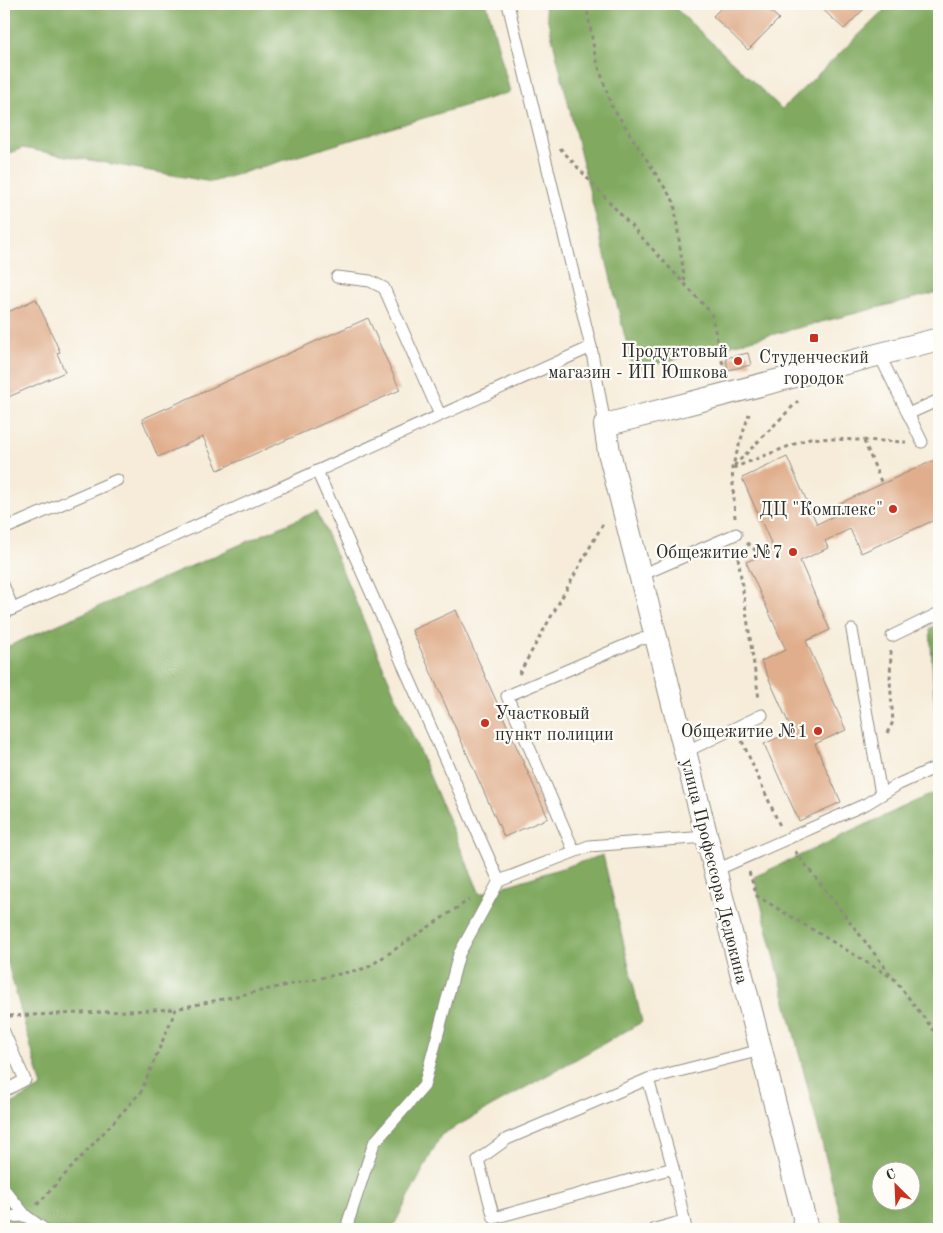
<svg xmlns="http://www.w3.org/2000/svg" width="943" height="1233" viewBox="0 0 943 1233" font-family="'Old Standard TT',serif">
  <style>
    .forest { fill: #81aa60; stroke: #566a46; fill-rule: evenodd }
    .building { fill: #e0ae8c }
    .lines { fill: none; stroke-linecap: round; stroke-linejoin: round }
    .service-casing { stroke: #908c82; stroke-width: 13 }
    .minor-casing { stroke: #908c82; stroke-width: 24 }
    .path { stroke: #908c82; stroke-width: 3; stroke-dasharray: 4 4; stroke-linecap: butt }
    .service { stroke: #fff; stroke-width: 11 }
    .minor { stroke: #fff; stroke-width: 22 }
    .poi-dot { fill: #c8321e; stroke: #fdfcf7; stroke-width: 2 }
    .labels { text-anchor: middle; stroke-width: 4.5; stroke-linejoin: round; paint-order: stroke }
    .poi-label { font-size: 18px; fill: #2b2b2b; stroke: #fdfcf7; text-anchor: end }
    .street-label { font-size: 18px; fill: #2b2b2b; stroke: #fdfcf7 }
  </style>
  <rect width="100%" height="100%" fill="#fdfcf7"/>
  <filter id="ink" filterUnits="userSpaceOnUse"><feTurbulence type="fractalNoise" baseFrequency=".02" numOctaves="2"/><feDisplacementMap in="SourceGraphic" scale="10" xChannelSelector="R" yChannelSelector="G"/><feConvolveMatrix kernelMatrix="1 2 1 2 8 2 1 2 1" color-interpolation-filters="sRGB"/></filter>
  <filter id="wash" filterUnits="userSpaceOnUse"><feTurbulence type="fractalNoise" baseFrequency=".0096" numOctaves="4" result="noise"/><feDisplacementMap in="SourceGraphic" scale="20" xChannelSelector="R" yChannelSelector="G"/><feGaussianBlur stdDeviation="1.12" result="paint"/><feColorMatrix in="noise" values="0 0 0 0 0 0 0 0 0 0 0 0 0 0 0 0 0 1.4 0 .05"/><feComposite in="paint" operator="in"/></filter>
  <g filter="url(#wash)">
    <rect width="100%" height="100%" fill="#f6ecd9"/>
    <g class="forest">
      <polygon points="4,4 487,4 510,92 212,182 22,148 4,156"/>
      <polygon points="544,4 671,4 782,109 891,4 939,4 939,292 633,370"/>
      <polygon points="317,511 480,894 603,855 642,1022 441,1135 392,1229 4,1229 4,1108 42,1087 4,950 4,648"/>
      <polygon points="939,624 939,713 935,712 930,628"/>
      <path d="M931,794L939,807V1229H844L754,877ZM910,1170V1200H880V1170Z"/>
    </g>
    <g id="blocks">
      <g class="building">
        <polygon points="725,4 763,4 779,19 748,50 713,16"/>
        <polygon points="817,4 869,4 844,29"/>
        <polygon points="36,299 60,352 57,353 65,372 4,399 4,314"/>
        <polygon points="368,318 400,390 218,470 203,437 158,457 142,419"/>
        <polygon points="748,353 751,365 728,370 726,358"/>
        <polygon points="787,457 817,524 842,512 838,504 939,458 939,518 861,553 850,529 825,541 828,548 800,561 830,630 806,641 846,730 815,744 841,802 799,821 764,744 792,731 761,661 786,650 746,562 774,550 742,478"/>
        <polygon points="456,610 548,818 504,837 412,630"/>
      </g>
    </g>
  </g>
  <g filter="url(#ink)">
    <use href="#blocks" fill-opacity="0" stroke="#908c82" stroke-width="1"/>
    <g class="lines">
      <g class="service-casing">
        <g id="service">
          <polyline points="508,4 591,347 605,425"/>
          <polyline points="337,277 370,281 384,288 440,415"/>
          <polyline points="879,354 922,442"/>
          <polyline points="908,414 939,400"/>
          <polyline points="317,471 499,881"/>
          <polyline points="4,529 117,480"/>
          <polyline points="639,576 736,534"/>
          <polyline points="4,587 13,609"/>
          <polyline points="4,613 591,347"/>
          <polyline points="852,630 881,794"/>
          <polyline points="892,636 939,613"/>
          <polyline points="685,752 762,715"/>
          <polyline points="574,851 507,696 640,639 654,638"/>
          <polyline points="714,871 866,804 899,784 939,766"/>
          <polyline points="4,1032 25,1080 4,1091"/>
          <polyline points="648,1079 673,1168 686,1229"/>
          <polyline points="673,1168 494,1218 478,1160 507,1139 648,1079 761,1050"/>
          <polyline points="4,1189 26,1216 44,1229"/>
          <polyline points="4,1217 26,1216"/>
          <polyline points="348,1229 348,1222 374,1143 424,1086 459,954 499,881 589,846 706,837"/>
          <polyline points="655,1229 684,1221"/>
        </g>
      </g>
      <g class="minor-casing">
        <path id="minor" d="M807,1229C741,970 673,712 609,452L605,425L939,339"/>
      </g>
      <g class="path">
        <polyline points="586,4 595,55 611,105 674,202 685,284"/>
        <polyline points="560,148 711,313 725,374"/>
        <polyline points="864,441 882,484"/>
        <polyline points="734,466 798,401"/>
        <polyline points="733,468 810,438 906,442"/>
        <polyline points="735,518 732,468 749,414"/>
        <polyline points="747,543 761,555"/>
        <polyline points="737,550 759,699"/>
        <polyline points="519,674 604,522"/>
        <polyline points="887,733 893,722 890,680 891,651"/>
        <polyline points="742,741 780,826"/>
        <polyline points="795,851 939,1037"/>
        <polyline points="749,872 757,896 891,977"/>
        <polyline points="9,1016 176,1009"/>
        <polyline points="37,1205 141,1092 176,1009 367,968 469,900"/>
      </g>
      <use href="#service" class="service"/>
      <use href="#minor" class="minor"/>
    </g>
  </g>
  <g class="poi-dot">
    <rect x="809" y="333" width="10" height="10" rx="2.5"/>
    <circle cx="738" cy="361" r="5"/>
    <circle cx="893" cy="509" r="5"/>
    <circle cx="793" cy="552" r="5"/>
    <circle cx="485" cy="723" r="5"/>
    <circle cx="818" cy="731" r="5"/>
  </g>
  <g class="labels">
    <g class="poi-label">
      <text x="728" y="357">Продуктовый<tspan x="728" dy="21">магазин - ИП Юшкова</tspan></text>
      <text x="814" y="363" text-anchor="middle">Студенческий<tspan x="814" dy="21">городок</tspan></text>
      <text x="883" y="515">ДЦ "Комплекс"</text>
      <text x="783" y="558">Общежитие №7</text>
      <text x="495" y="719" text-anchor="start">Участковый<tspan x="495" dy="21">пункт полиции</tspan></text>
      <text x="808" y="737">Общежитие №1</text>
    </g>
    <g class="street-label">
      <text transform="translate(715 871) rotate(76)" y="6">улица Профессора Дедюкина</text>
    </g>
  </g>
  <rect width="943" height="1233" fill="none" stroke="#fdfcf7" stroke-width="20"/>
  <g transform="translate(896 1186) rotate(336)"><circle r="24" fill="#fdfcf7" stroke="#a9a8a5"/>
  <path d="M0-4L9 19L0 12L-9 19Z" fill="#c8321e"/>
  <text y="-8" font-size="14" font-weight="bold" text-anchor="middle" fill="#2b2b2b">С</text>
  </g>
</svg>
